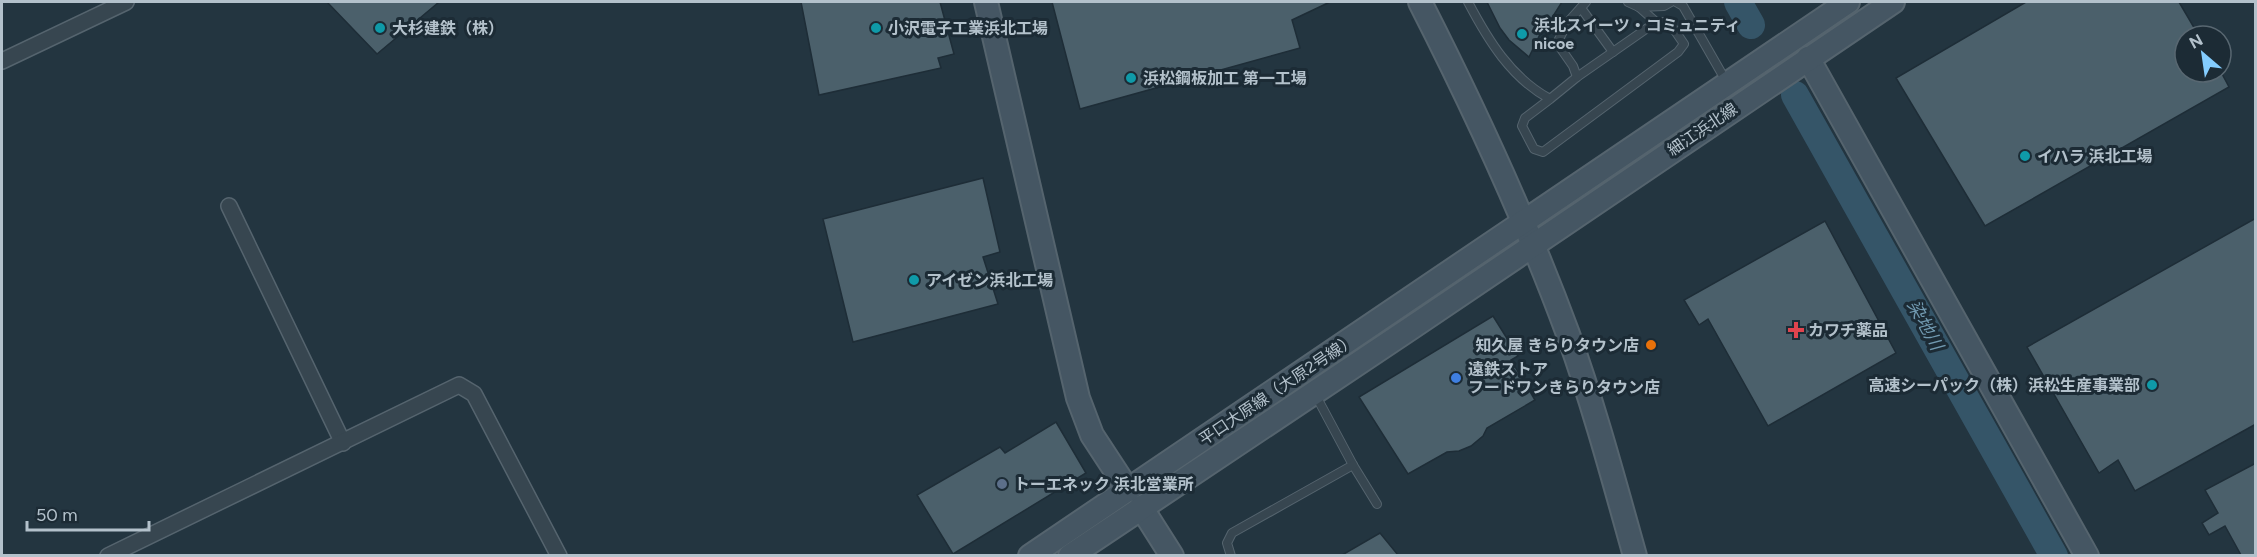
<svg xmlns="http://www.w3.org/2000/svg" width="2257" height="557" viewBox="0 0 2257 557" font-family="Figtree,'Noto Sans JP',sans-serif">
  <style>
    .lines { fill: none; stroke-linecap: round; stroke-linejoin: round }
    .river { stroke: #355568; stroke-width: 28 }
    .building { fill: #4b606b; stroke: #1e2d37; stroke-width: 1.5 }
    .lane-casing { stroke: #55646e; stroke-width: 10 }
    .street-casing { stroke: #55646e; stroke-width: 18 }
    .secondary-casing { stroke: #55646e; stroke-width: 26 }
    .lane { stroke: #374650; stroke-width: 8 }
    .street { stroke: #374650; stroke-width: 15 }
    .secondary { stroke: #455663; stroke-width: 22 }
    .culture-dot { fill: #0f9aa8; stroke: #1c2b35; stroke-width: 2 }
    .health-dot { fill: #e0444e; stroke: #1c2b35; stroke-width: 2 }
    .food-dot { fill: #e8710a; stroke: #1c2b35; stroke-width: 2 }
    .shop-dot { fill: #3f7fe0; stroke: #1c2b35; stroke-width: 2 }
    .service-dot { fill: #5c6f8a; stroke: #1c2b35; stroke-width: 2 }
    .labels { text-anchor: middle; stroke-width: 6; stroke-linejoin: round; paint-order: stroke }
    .poi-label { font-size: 16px; font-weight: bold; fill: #b3c1cb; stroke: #1c2b35; text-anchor: start }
    .street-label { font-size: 16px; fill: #b3c1cb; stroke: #1c2b35 }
    .water-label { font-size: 18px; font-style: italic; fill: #7199b0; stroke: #1c2b35 }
  </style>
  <rect width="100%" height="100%" fill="#233540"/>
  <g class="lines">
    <g class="river">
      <polyline points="1738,2 1751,25"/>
      <polyline points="1795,95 2054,556"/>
    </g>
  </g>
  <g class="building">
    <polygon points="327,2 439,2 377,54"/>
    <polygon points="801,2 940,2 954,54 938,58 941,68 819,95"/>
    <polygon points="1052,2 1330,2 1292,20 1300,48 1080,109"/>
    <polygon points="1487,2 1562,2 1550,21 1547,20 1529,57 1509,40 1500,28"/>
    <polygon points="2026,2 2179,2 2199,36 2185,36 2185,72 2221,72 2229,87 1985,226 1896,78"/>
    <polygon points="983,178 1000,252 983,257 998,304 853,342 823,219"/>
    <polygon points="2256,218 2256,424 2135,491 2118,460 2099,473 2027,347"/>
    <polygon points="1825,221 1896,353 1768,426 1708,319 1699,325 1684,300"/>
    <polygon points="1493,316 1518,356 1511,360 1535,400 1487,428 1483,436 1471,446 1459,451 1447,452 1408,474 1359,397"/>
    <polygon points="1056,422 1086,473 953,554 917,495 1000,447 1005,453"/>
    <polygon points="2256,463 2256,555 2241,555 2225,526 2209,535 2202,523 2218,513 2205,490"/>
    <polygon points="1380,533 1398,555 1342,555"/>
  </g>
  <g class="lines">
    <g class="lane-casing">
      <g id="lane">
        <path d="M1468,2C1488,40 1511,78 1550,99L1577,77L1656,22H1669L1684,44L1678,52L1543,152L1534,149L1522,126L1525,118L1550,99"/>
        <polyline points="1628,2 1639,7 1656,22"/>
        <polyline points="1676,2 1683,6 1726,81"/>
        <polyline points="1639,7 1664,6 1671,2"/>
        <polyline points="1581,8 1613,52"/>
        <polyline points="1577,77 1573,66 1557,43 1568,22 1586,2"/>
        <polyline points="1315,394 1353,465 1377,504"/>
        <polyline points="1231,556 1227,543 1232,533 1353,465"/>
      </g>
    </g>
    <g class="street-casing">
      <g id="street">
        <polyline points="2,61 126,2"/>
        <polyline points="229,206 343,443"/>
        <polyline points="108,556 459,385 474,394 559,556"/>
      </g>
    </g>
    <g class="secondary-casing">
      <g id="secondary">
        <polyline points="986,2 1078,398 1092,435 1128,490"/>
        <path d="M1420,2C1475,110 1526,220 1568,334C1594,406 1614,481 1635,556"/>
        <polyline points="1808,58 2087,556"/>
        <polyline points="1141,507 1172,556"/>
        <polyline points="1030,556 1848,2"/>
        <polyline points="1070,556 1411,328 1893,2"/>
      </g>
    </g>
    <use href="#lane" class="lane"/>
    <use href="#street" class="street"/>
    <use href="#secondary" class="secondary"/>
  </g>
  <g class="culture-dot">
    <circle cx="380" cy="28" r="6"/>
    <circle cx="876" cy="28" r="6"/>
    <circle cx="1522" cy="34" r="6"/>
    <circle cx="1131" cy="78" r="6"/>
    <circle cx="2025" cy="156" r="6"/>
    <circle cx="914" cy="280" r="6"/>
    <circle cx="2152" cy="385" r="6"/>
  </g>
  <path class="health-dot" d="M1793 321h6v6h6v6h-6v6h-6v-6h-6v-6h6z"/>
  <circle class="food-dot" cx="1651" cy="345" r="6"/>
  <circle class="shop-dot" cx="1456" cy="378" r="6"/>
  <circle class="service-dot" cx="1002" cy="484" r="6"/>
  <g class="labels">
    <g class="poi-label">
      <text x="1534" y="31">浜北スイーツ・コミュニティ<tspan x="1534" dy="18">nicoe</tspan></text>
      <text x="392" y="34">大杉建鉄（株）</text>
      <text x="888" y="34">小沢電子工業浜北工場</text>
      <text x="1143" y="84">浜松鋼板加工 第一工場</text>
      <text x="2037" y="162">イハラ 浜北工場</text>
      <text x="926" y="286">アイゼン浜北工場</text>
      <text x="1808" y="336">カワチ薬品</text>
      <text x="1639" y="351" text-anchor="end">知久屋 きらりタウン店</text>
      <text x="1468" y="375">遠鉄ストア<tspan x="1468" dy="18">フードワンきらりタウン店</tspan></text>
      <text x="2140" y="391" text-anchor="end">高速シーパック（株）浜松生産事業部</text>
      <text x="1014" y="490">トーエネック 浜北営業所</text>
    </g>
    <g class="street-label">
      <text transform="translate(1702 129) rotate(-34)" y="6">細江浜北線</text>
      <text transform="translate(1277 389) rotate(-34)" y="6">平口大原線（大原2号線）</text>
    </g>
    <g class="water-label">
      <text transform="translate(1925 325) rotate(61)" y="6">染地川</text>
    </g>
  </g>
  <rect width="2257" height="557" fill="none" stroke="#b3c1cb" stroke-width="6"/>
  <g transform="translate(2203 54) rotate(331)"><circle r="28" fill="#1c2b35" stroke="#586771" stroke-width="1.5"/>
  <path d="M0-4.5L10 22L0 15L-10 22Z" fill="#84cdff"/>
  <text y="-9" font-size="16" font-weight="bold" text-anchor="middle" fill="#b3c1cb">N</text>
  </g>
  <path d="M27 521v9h122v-9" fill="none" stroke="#b3c1cb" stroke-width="3"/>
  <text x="36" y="521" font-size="18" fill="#b3c1cb" stroke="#1c2b35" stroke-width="4.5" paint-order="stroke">50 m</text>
</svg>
